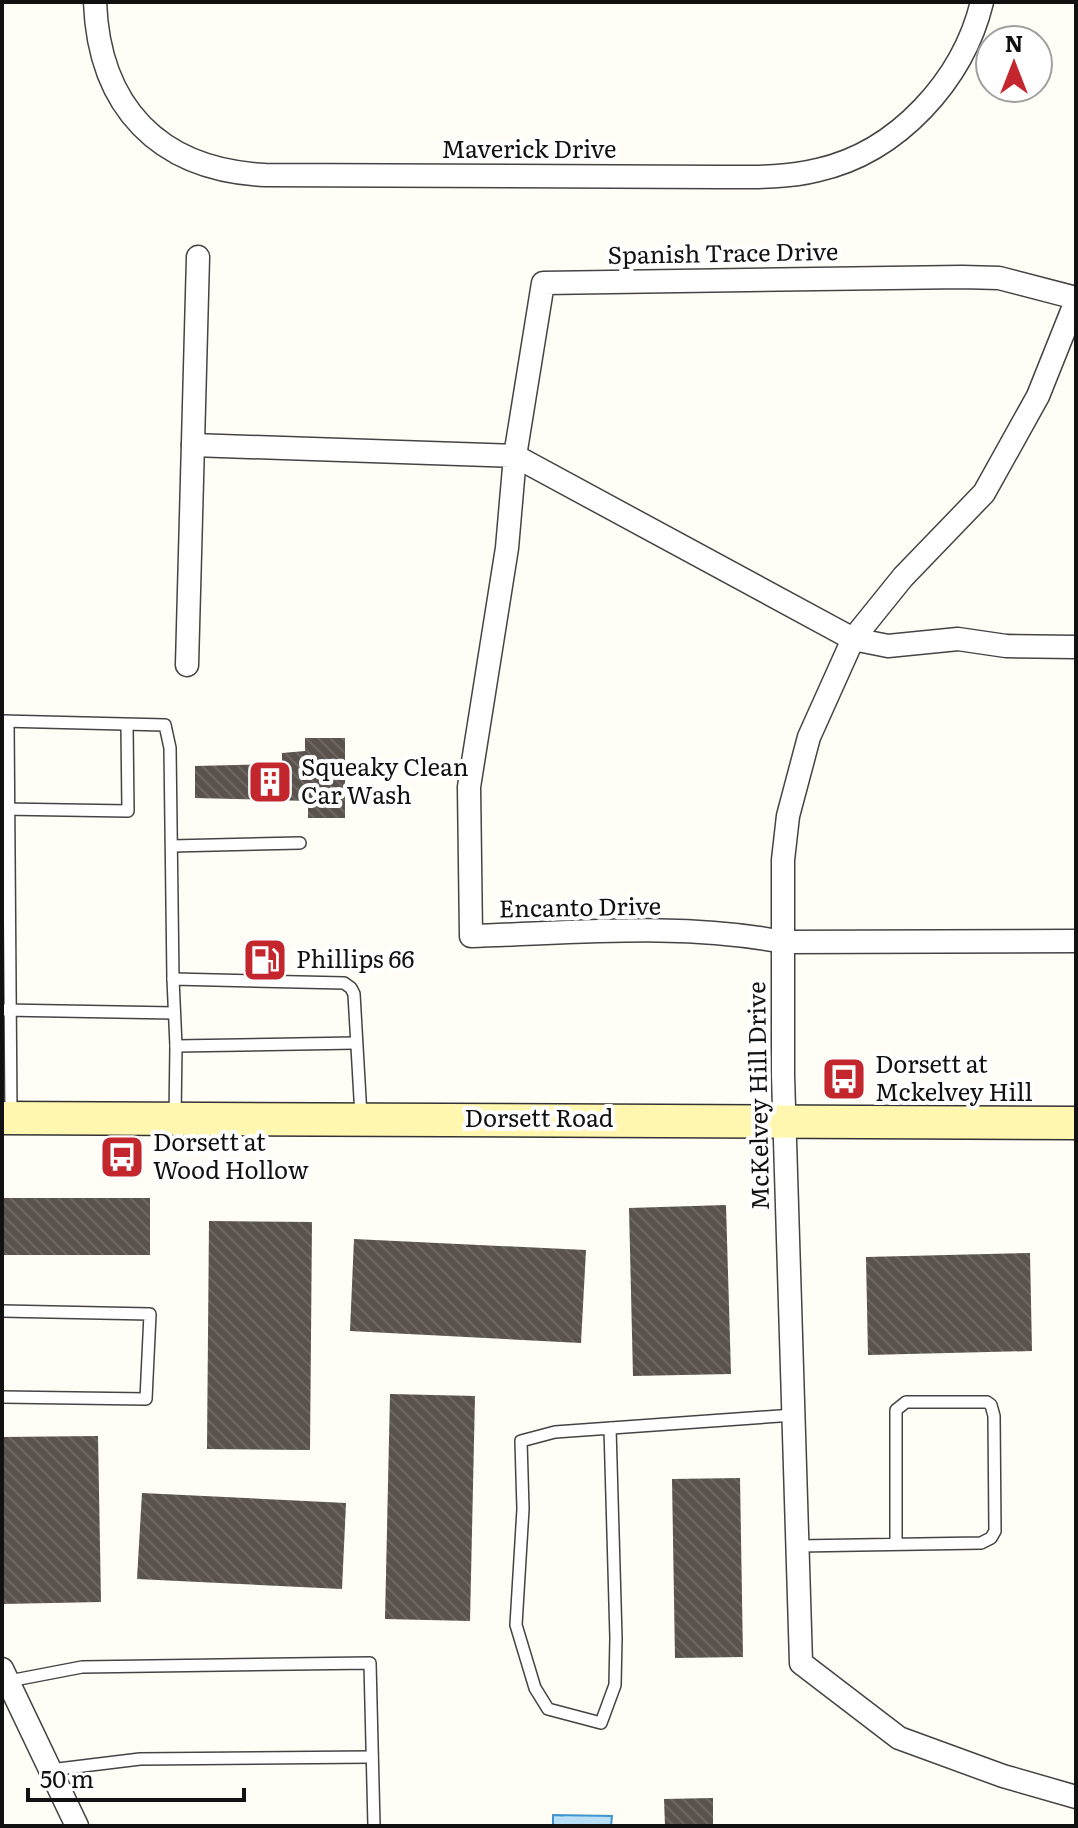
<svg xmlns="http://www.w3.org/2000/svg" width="1078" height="1828" viewBox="0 0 1078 1828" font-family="Literata,serif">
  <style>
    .water { fill: url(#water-ripples); stroke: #3f96cf; stroke-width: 2 }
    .building { fill: url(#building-back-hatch) }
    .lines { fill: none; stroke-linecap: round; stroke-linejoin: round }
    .lane-casing { stroke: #444; stroke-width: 14 }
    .street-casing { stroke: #444; stroke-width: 25 }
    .secondary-casing { stroke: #333; stroke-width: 35 }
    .lane { stroke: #fff; stroke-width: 11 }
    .street { stroke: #fff; stroke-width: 22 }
    .secondary { stroke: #fff6b0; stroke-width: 32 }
    .labels { text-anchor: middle; stroke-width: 8; stroke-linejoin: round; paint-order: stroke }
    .street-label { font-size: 24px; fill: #111; stroke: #fff }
    .poi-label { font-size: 24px; fill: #111; stroke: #fff; text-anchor: start }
  </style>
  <defs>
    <pattern id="water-ripples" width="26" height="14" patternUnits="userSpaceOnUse" patternTransform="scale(2)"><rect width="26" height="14" fill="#b9e0f7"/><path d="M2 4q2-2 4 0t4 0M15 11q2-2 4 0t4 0" fill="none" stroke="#9ebfd3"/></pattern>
    <pattern id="building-back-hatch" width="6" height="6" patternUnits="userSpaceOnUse" patternTransform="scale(2)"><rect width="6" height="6" fill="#5a524d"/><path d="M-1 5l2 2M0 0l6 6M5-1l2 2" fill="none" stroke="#6d6662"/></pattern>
  </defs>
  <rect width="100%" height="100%" fill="#fffdf5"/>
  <polygon class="water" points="553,1815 612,1816 611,1826 553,1826"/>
  <g class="building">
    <polygon points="305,738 345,738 345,818 308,818 308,801 195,798 195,766 282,764 282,753 305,751"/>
    <rect x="2" y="1198" width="148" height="57"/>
    <polygon points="726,1205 731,1374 633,1376 629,1208"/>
    <polygon points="209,1221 312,1222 310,1450 207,1449"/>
    <polygon points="354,1239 586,1250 581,1343 350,1331"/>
    <polygon points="1030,1253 1032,1351 868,1355 866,1257"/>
    <polygon points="390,1394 475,1396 470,1621 385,1619"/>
    <polygon points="98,1436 101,1602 2,1604 2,1437"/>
    <polygon points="740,1478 743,1657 675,1658 672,1479"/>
    <polygon points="142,1493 346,1503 342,1589 137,1579"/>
    <polygon points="713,1798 713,1826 665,1826 664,1799"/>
  </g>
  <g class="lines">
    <g class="lane-casing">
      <g id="lane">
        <polyline points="2,721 165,725 170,748 173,979"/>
        <polyline points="8,723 11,1114"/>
        <polyline points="3,809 128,811 127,726"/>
        <polyline points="172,846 300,843"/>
        <polyline points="3,1010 174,1013"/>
        <polyline points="176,1046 356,1043"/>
        <polyline points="175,1117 176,1046 173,979 344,983 351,988 354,994 361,1116"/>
        <polyline points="2,1311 150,1314 146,1399 2,1397"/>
        <polyline points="610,1428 616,1638 615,1685 601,1723 548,1709 535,1688 516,1625 523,1509 521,1441 555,1432 794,1415"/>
        <polyline points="798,1546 981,1543 991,1538 995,1531 994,1416 991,1405 987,1402 906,1402 896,1410 896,1544"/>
        <polyline points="9,1681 82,1667 370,1663 374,1826"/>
        <polyline points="50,1770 140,1759 372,1757"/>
      </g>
    </g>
    <g class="street-casing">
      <g id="street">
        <path d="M95,2C99,107 159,170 265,175L720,177C753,177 786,178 818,170C898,152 963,80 982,2"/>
        <polyline points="1076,298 999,278 962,277 543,283 515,456 853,639 888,646 958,639 1006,646 1076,647"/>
        <polyline points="1076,301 1038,396 984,493 903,577 853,639 809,737 788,816 783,860 783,1075 801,1663 899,1738 1003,1776 1076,1797"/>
        <path d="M193,445L515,456L507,548L469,787L471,936C574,933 682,922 783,942L1076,941"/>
        <polyline points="187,665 198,257"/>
        <polyline points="2,1669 77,1826"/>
      </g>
    </g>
    <g class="secondary-casing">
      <polyline id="secondary" points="2,1118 1076,1123"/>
    </g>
    <use href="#lane" class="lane"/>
    <use href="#street" class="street"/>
    <use href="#secondary" class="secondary"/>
  </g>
  <defs>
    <g id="building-square" transform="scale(2.3)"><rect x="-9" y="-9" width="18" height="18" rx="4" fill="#c4262e" stroke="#fff"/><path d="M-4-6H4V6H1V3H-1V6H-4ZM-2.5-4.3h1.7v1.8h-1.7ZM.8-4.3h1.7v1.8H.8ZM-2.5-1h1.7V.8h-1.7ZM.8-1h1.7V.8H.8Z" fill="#fff"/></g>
    <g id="fuel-square" transform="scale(2.3)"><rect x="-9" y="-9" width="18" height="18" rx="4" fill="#c4262e" stroke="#fff"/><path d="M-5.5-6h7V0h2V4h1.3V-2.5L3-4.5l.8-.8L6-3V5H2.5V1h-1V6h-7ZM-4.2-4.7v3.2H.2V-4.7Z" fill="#fff"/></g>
    <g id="bus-square" transform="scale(2.3)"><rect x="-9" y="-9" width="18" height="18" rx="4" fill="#c4262e" stroke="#fff"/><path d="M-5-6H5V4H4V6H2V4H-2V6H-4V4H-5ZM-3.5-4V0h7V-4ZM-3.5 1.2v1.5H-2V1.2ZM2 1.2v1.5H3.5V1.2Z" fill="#fff"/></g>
  </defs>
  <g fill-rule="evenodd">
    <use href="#building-square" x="270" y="782"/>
    <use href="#fuel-square" x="265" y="960"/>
    <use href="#bus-square" x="844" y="1079"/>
    <use href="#bus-square" x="122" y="1157"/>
  </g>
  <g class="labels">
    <g class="street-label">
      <text x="529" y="158">Maverick Drive</text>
      <text transform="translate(723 254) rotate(-1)" y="8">Spanish Trace Drive</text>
      <text transform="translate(580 908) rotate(-1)" y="8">Encanto Drive</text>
      <text transform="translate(759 1096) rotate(-91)" y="8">McKelvey Hill Drive</text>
      <text x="539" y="1127">Dorsett Road</text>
    </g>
    <g class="poi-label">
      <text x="301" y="776">Squeaky Clean<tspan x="301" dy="28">Car Wash</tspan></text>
      <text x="296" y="968">Phillips 66</text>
      <text x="875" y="1073">Dorsett at<tspan x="875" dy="28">Mckelvey Hill</tspan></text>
      <text x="153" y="1151">Dorsett at<tspan x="153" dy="28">Wood Hollow</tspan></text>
    </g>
  </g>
  <rect width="1078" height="1828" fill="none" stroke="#111111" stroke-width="8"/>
  <g transform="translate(1014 64)"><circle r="38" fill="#ffffff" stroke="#a0a0a0" stroke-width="2"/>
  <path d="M0-6L14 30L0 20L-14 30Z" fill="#c4262e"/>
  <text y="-12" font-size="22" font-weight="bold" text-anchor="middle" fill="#111111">N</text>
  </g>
  <path d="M28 1788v12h216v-12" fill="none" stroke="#111111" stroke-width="4"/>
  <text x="40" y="1788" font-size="24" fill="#111111" stroke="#ffffff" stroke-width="6" paint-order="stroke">50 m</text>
</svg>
